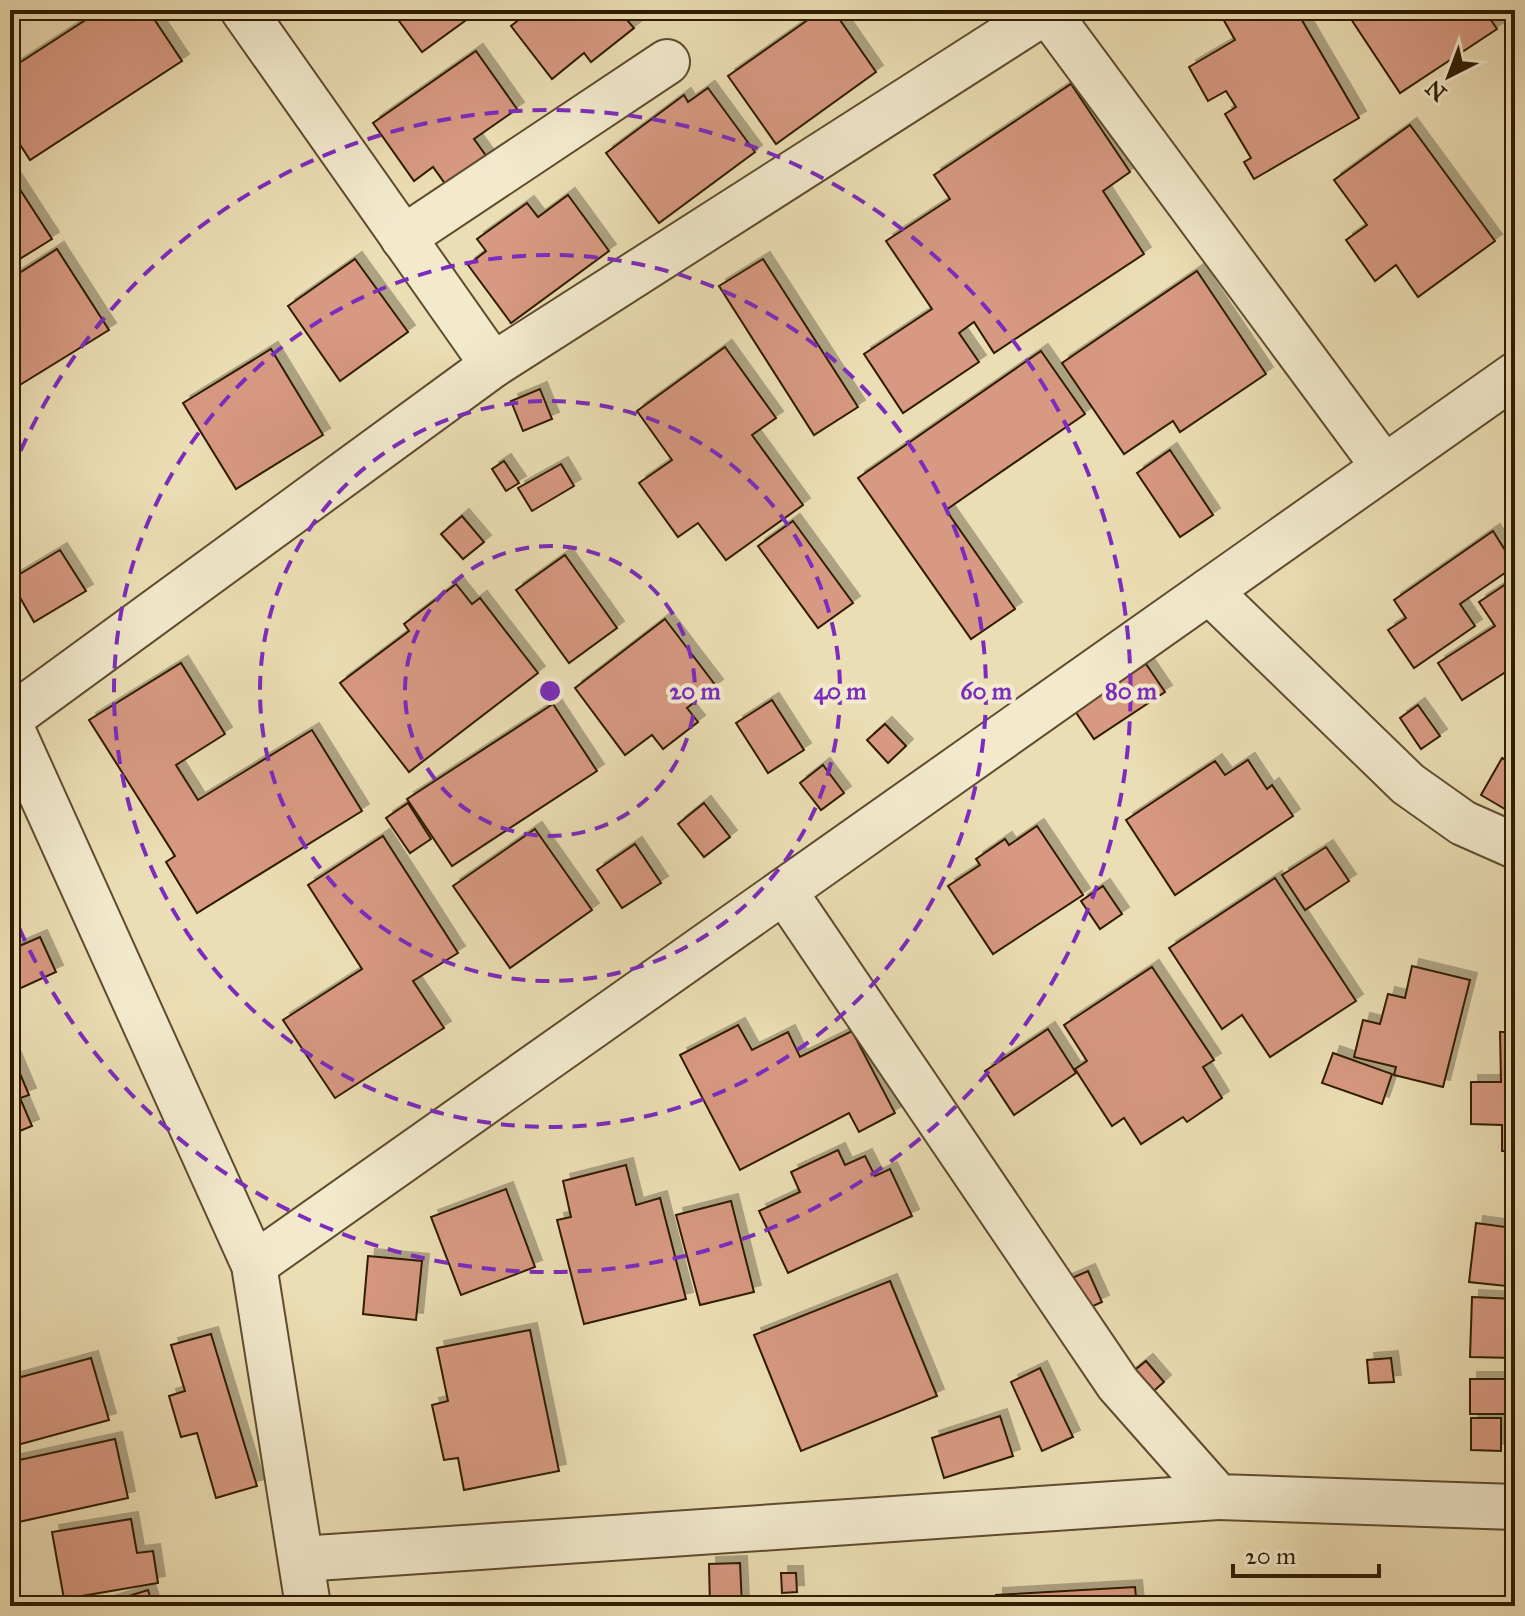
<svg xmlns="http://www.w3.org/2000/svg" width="1525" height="1616" viewBox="0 0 1525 1616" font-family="'IM FELL Great Primer',serif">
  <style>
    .building { fill: #d79981; stroke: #2f1b01; stroke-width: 2; filter: url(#shadow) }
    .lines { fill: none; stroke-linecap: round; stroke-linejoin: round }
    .minor-casing { stroke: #5e4c2e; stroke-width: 48 }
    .minor { stroke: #f3eace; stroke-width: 44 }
    .ring { fill: none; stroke: #7b2cbf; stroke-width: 4; stroke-dasharray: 14 10 }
    .centre { fill: #7b2cbf; stroke: #f3eace; stroke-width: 4 }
    .ring-label { font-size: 24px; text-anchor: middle; font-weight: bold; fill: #7b2cbf; stroke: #f3eace; stroke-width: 8; stroke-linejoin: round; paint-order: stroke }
  </style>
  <defs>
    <filter id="shadow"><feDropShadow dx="7" dy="-7" stdDeviation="0" flood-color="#0004"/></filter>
  </defs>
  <rect width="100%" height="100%" fill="#ecdeb4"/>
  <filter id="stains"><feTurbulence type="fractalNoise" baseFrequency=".0025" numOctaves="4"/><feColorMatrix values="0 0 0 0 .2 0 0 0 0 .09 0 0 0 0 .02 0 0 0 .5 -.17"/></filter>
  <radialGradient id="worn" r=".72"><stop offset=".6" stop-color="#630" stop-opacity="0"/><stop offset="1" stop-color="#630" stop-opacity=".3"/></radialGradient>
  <g class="building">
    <polygon points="101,10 148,10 182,61 30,160 10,129 10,69"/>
    <polygon points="391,10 480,10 422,52"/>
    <polygon points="531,10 640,10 627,20 634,28 591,62 584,53 552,79 511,26"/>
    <polygon points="822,10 833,10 876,72 776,144 728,76"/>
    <polygon points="1234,10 1296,10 1359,118 1254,179 1244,162 1251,158 1225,114 1236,107 1226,91 1208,101 1189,67 1235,40 1222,17"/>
    <polygon points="1345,10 1484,10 1497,29 1400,93"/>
    <polygon points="476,51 517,109 474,139 487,157 446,185 433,167 414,181 373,123"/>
    <polygon points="1071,84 1130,172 1103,191 1144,254 994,353 974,322 959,333 979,362 903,413 864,354 932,309 886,241 950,199 934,175"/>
    <polygon points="708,88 755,152 659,223 606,153 684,95 688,102"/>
    <polygon points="1410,125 1495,241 1418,297 1396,265 1375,281 1346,240 1367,225 1334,180"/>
    <polygon points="10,174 52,239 10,265"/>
    <polygon points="568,195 609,251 511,323 468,265 486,251 477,239 527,203 538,217"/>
    <polygon points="57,249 109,330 10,391 10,279"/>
    <polygon points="355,259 408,332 340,381 288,306"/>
    <polygon points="763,259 858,407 814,435 719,286"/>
    <polygon points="1197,271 1266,374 1180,432 1173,421 1124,454 1062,363"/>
    <polygon points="725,347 776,418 752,435 803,505 726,560 698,523 678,537 639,483 672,460 637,411"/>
    <polygon points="271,349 323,435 236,489 183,403"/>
    <polygon points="1041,351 1085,414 946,510 1015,609 971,639 858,478"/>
    <polygon points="540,389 552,419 523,431 511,401"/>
    <polygon points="1170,450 1213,515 1180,537 1137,473"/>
    <polygon points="504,461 519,483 506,491 492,469"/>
    <polygon points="561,464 574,486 532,511 518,488"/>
    <polygon points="462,516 484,542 463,559 441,534"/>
    <polygon points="793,521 853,603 818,628 758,546"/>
    <polygon points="1493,531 1515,566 1460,604 1475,626 1414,668 1388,630 1406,618 1394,600"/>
    <polygon points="60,550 86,591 34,622 10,580"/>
    <polygon points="565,555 617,628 569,663 516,590"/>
    <polygon points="1515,578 1515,666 1462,700 1438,663 1495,626 1479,602"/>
    <polygon points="456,584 472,604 480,598 538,673 409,772 340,683 409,631 404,624"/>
    <polygon points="665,619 716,686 687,708 698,722 663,749 652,735 625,755 575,688"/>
    <polygon points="181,663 225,734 176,765 198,800 312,730 362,811 197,913 166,862 175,856 89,720"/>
    <polygon points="1146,664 1165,692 1094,739 1075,711"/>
    <polygon points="772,700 804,750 768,773 736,723"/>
    <polygon points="553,704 597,771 452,866 407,799"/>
    <polygon points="1418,705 1440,736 1421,749 1400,718"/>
    <polygon points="885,724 906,746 888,763 867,740"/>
    <polygon points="1502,758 1515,765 1515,815 1481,795"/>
    <polygon points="1248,760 1267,789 1272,785 1293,816 1175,895 1126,820 1215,761 1225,775"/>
    <polygon points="823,765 844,793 821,810 800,783"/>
    <polygon points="408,803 431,839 410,853 386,818"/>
    <polygon points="704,803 730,837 704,857 678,824"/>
    <polygon points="1037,826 1083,895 993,954 948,886 980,865 976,859 1005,839 1009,845"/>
    <polygon points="535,829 592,910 510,968 453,886"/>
    <polygon points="383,836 458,953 413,981 444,1028 335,1098 283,1020 362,969 308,885"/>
    <polygon points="635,844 661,883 622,908 597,870"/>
    <polygon points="1326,847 1349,881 1305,910 1282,875"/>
    <polygon points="1275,878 1356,1001 1270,1057 1242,1015 1222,1029 1169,948"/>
    <polygon points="1103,886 1122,914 1100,929 1081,901"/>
    <polygon points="40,937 56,972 10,993 10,950"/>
    <polygon points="1412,966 1470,980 1443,1087 1394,1075 1396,1067 1354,1057 1363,1020 1380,1024 1388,994 1405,998"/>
    <polygon points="1152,967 1214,1060 1203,1067 1222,1098 1187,1122 1183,1117 1141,1144 1124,1118 1112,1126 1075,1069 1087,1061 1064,1025"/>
    <polygon points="738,1025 752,1050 788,1032 800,1057 852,1031 895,1113 859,1132 849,1113 740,1170 680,1055"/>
    <polygon points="1048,1029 1076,1073 1014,1115 985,1071"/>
    <polygon points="1500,1032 1515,1032 1515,1151 1502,1151 1502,1125 1471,1124 1471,1082 1501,1082"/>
    <polygon points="10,1050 29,1095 20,1098 32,1126 10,1135"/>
    <polygon points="1333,1053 1392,1074 1382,1104 1322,1083"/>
    <polygon points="838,1150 845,1165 865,1156 875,1176 890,1169 912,1216 788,1273 759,1211 800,1192 791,1172"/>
    <polygon points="626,1165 636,1205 660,1198 686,1299 584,1324 557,1220 571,1217 563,1181"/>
    <rect x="1507" y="1172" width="8" height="36"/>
    <polygon points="506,1189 535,1267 461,1295 431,1217"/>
    <polygon points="731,1201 754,1292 700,1305 676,1215"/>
    <polygon points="1476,1223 1513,1228 1506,1286 1469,1282"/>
    <polygon points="368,1256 422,1261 416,1320 363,1314"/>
    <polygon points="1088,1271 1102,1302 1080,1312 1065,1281"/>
    <polygon points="890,1281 937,1396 801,1451 754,1335"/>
    <polygon points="1472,1297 1515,1299 1515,1358 1470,1357"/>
    <polygon points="530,1330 559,1471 464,1490 458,1458 444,1460 432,1405 448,1401 437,1348"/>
    <polygon points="211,1334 257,1486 216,1498 197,1433 181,1437 169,1396 185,1391 171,1345"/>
    <polygon points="91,1358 109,1420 10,1447 10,1380"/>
    <polygon points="1391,1358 1394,1382 1369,1383 1367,1360"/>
    <polygon points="1146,1361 1164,1382 1148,1396 1130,1374"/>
    <polygon points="1040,1368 1073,1437 1042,1451 1011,1382"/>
    <rect x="1470" y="1379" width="45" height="35"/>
    <polygon points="1000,1416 1013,1456 944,1478 932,1438"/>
    <polygon points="1471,1418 1501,1418 1501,1451 1471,1450"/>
    <polygon points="115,1439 128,1498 14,1523 10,1504 10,1462"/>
    <polygon points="131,1519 137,1553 153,1551 158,1583 64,1599 52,1532"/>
    <polygon points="740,1563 742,1606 710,1606 709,1564"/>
    <polygon points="781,1573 796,1573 797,1592 782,1593"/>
    <polygon points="1135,1587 1137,1606 996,1606 996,1595"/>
    <polygon points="148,1590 153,1606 97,1606"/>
  </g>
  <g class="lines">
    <g class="minor-casing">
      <g id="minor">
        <polyline points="243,10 493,365"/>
        <polyline points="1047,11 1384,467"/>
        <polyline points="403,238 667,62"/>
        <polyline points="1209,591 1408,784 1463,823 1515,846"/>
        <polyline points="10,718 493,365 1048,10"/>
        <polyline points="10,725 254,1265 308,1606"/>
        <polyline points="784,891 1118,1384 1218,1497 1515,1507"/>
        <polyline points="254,1265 1515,375"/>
        <polyline points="301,1559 1218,1497"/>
      </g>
    </g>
    <use href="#minor" class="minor"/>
  </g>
  <g class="ring">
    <circle cx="550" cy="691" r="145"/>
    <circle cx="550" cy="691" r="290"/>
    <circle cx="550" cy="691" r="436"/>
    <path d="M11 473A581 581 0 1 1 11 909"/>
  </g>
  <circle cx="550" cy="691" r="12" class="centre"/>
  <g class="ring-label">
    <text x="695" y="699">20 m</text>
    <text x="840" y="699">40 m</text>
    <text x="986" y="699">60 m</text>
    <text x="1131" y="699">80 m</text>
  </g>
  <rect width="1525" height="1616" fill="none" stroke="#ecdeb4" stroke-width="40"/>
  <rect x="12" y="12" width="1501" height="1592" fill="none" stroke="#2f1b01" stroke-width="4"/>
  <rect x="20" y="20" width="1485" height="1576" fill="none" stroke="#2f1b01" stroke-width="2"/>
  <g transform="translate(1449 76) rotate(222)" stroke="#f3eace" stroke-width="6" paint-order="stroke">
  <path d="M0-6L14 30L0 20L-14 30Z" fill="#2f1b01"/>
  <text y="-12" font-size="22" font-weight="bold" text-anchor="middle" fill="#2f1b01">N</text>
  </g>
  <path d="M1233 1564v12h146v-12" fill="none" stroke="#2f1b01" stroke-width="4"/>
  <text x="1245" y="1564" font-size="24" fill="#2f1b01" stroke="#f3eace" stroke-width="6" paint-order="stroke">20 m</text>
  <rect width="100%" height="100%" filter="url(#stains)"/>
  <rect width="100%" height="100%" fill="url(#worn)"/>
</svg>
